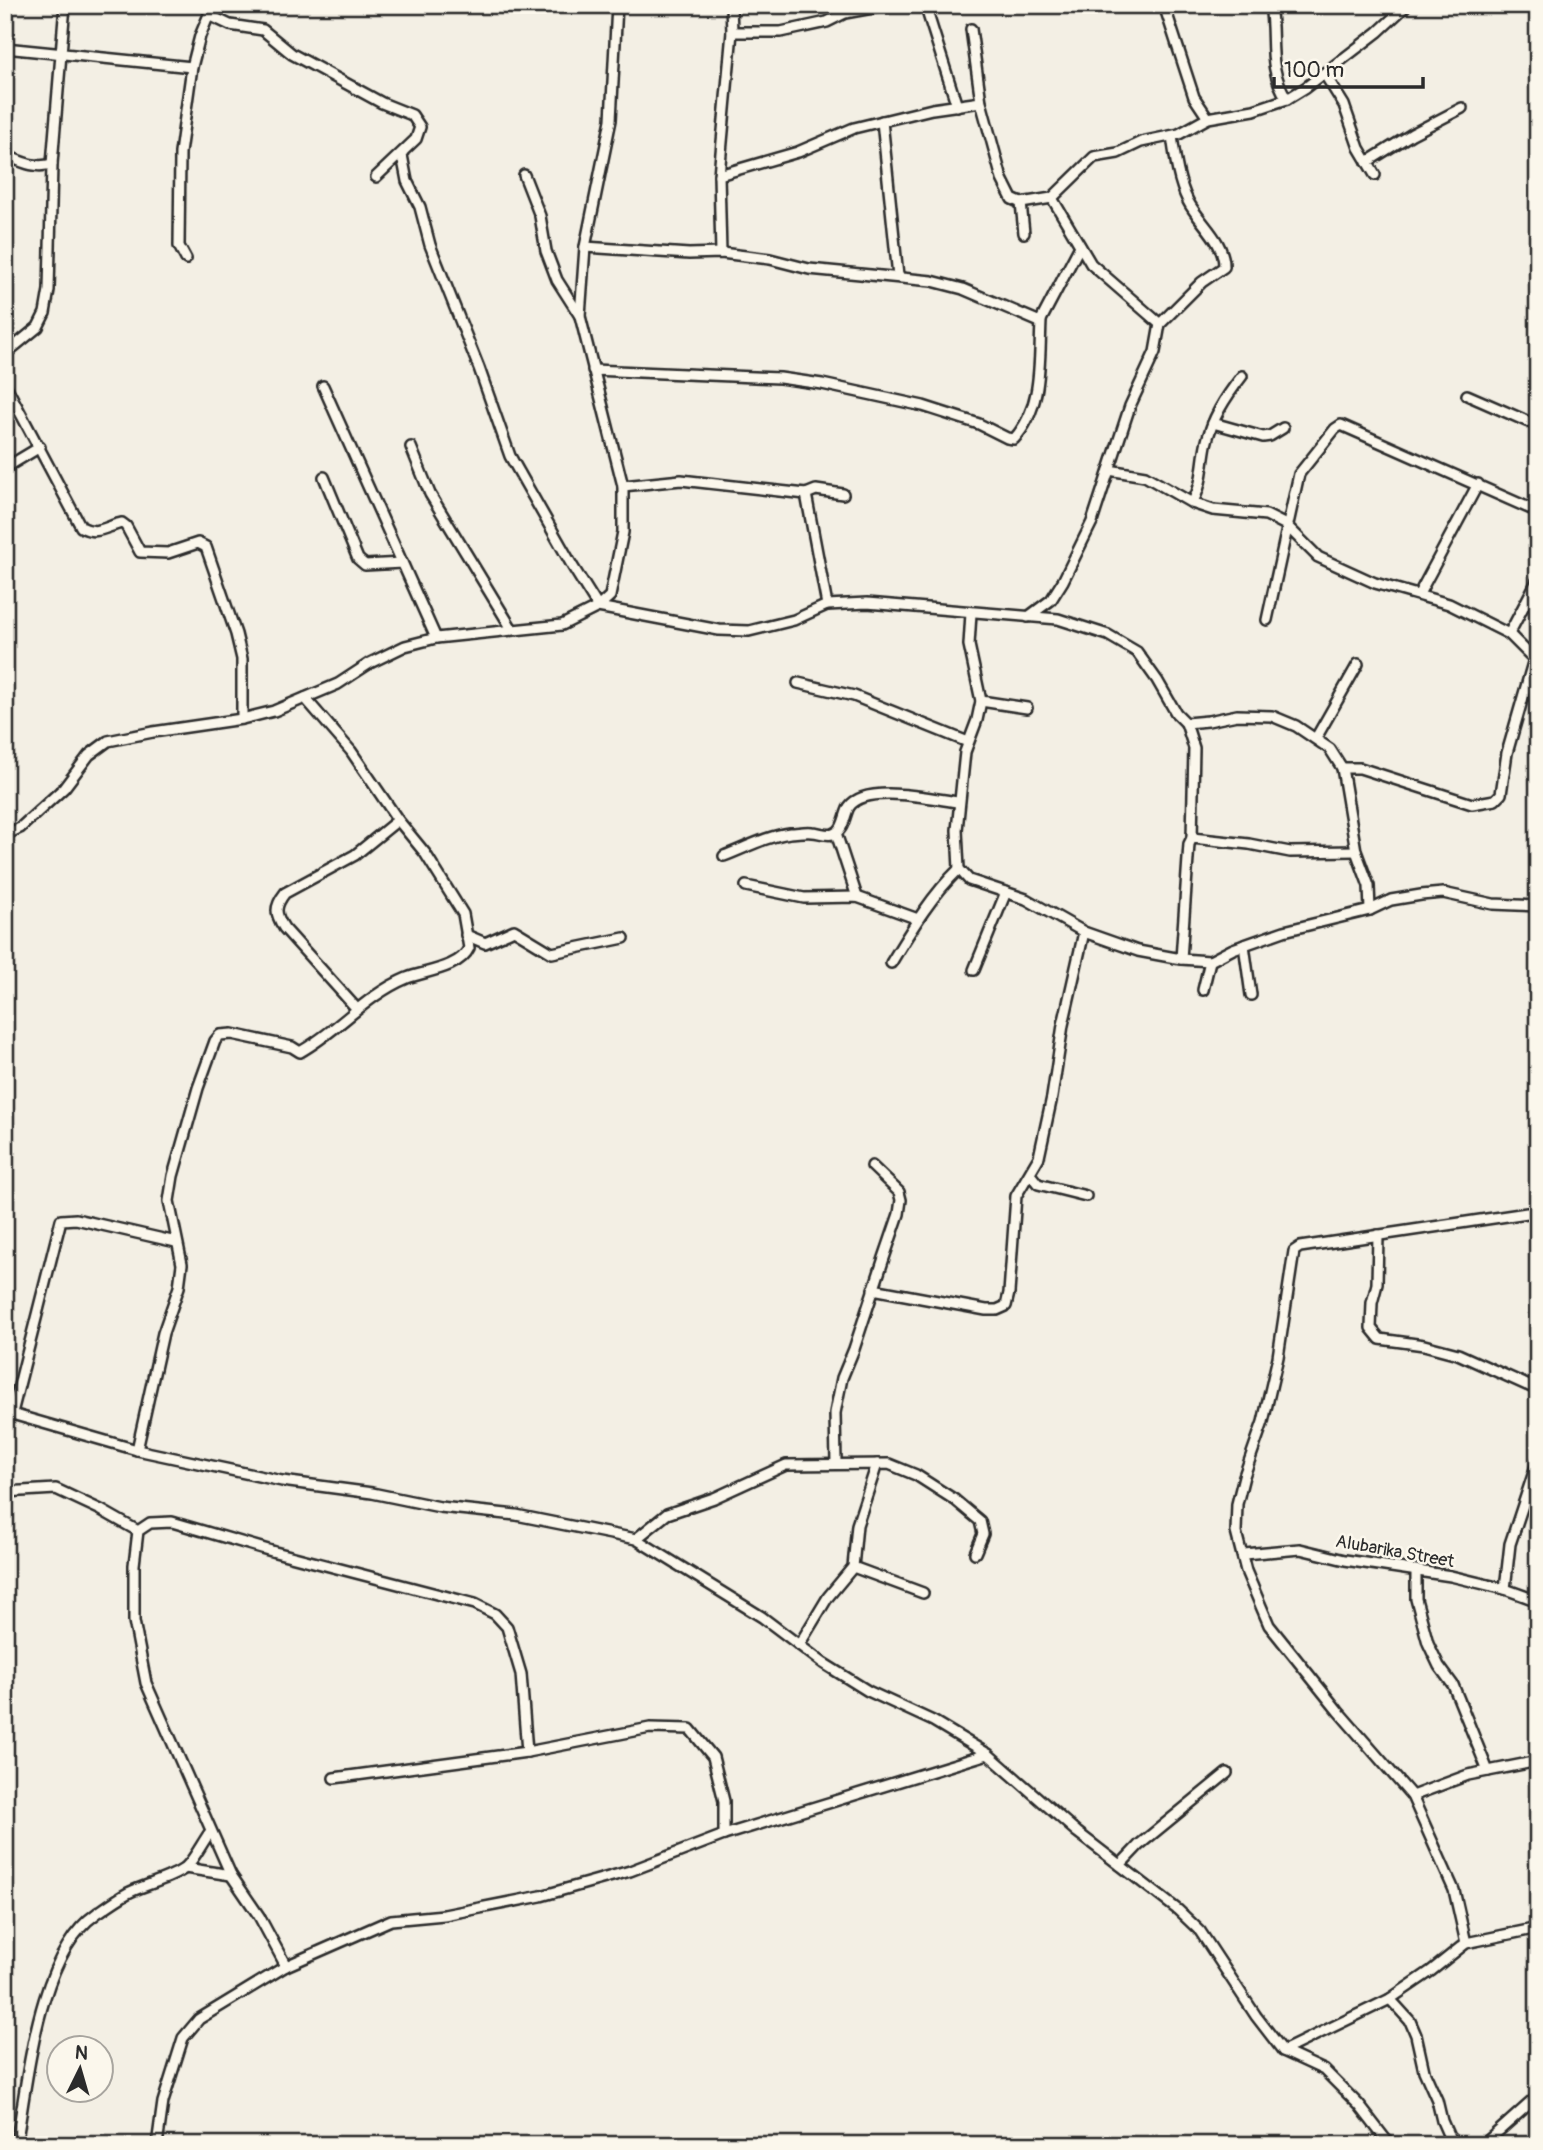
<svg xmlns="http://www.w3.org/2000/svg" width="1543" height="2150" viewBox="0 0 1543 2150" font-family="Pangolin,sans-serif">
  <style>
    .lines { fill: none; stroke-linecap: round; stroke-linejoin: round }
    .minor-casing { stroke: #2b2b2b; stroke-width: 14 }
    .minor { stroke: #fbf7ec; stroke-width: 9 }
    .labels { text-anchor: middle; stroke-width: 5; stroke-linejoin: round; paint-order: stroke }
    .street-label { font-size: 18px; fill: #2b2b2b; stroke: #fbf7ec }
  </style>
  <rect width="100%" height="100%" fill="#f3efe4"/>
  <filter id="ink" filterUnits="userSpaceOnUse"><feTurbulence type="fractalNoise" baseFrequency=".0143" numOctaves="2"/><feDisplacementMap in="SourceGraphic" scale="14" xChannelSelector="R" yChannelSelector="G"/><feConvolveMatrix kernelMatrix="1 2 1 2 8 2 1 2 1" color-interpolation-filters="sRGB"/></filter>
  <g filter="url(#ink)">
    <g class="lines">
      <g class="minor-casing">
        <g id="minor">
          <polyline points="925,5 957,106"/>
          <polyline points="1164,5 1194,97 1208,118"/>
          <path d="M1270,5C1276,41 1266,66 1287,99"/>
          <polyline points="209,15 230,25 263,30 292,54 382,103 412,115 420,127 416,139 376,177"/>
          <polyline points="971,29 981,102 1002,179 1012,199 1021,203 1052,198 1094,157 1118,153 1141,142 1179,134 1208,118 1254,110 1287,99 1305,88 1378,32 1407,5"/>
          <polyline points="732,32 781,32 827,22 845,13 889,5"/>
          <polyline points="5,48 192,67"/>
          <polyline points="1324,73 1344,105 1359,148 1375,175"/>
          <polyline points="882,121 898,276"/>
          <path d="M5,155C22,162 34,169 52,164"/>
          <polyline points="402,155 407,181 420,207 430,245 479,368 510,456 573,567 598,607 719,630 749,631 794,620 827,605 867,603 1058,619 1108,635 1137,652 1157,680 1176,713 1186,723 1208,721 1237,715 1272,716 1296,726 1330,749 1342,768 1356,851 1369,886 1370,910"/>
          <polyline points="1367,162 1412,134 1462,108"/>
          <polyline points="524,175 540,216 546,251 557,280 580,316"/>
          <polyline points="719,175 798,152 854,128 932,109 981,102"/>
          <polyline points="1052,198 1091,264 1160,324"/>
          <polyline points="1021,203 1024,233"/>
          <polyline points="585,247 689,254 721,253 770,259 809,269 932,281 963,289 1040,322 1080,246"/>
          <polyline points="721,253 719,175 732,32 731,5"/>
          <polyline points="186,259 179,246 180,153 192,67 200,36 213,5"/>
          <polyline points="5,354 38,327 45,313 49,290 52,164 65,5"/>
          <path d="M593,370L780,378L822,384L923,406L979,424L1007,438L1014,439C1043,408 1039,361 1041,321"/>
          <path d="M5,384L81,527C98,536 106,526 122,523L126,526L140,552L168,553L198,543L206,547L236,634L242,659V719"/>
          <polyline points="323,386 436,638"/>
          <polyline points="1467,395 1538,426"/>
          <polyline points="1213,423 1263,437 1270,436 1283,428"/>
          <polyline points="411,447 430,494 512,629"/>
          <polyline points="5,468 40,447"/>
          <polyline points="1109,470 1145,476 1192,503 1213,510 1266,515 1286,525 1318,557 1375,583 1449,604 1509,634 1534,659 1538,660"/>
          <polyline points="324,477 358,559 365,565 402,563"/>
          <polyline points="623,486 681,480 806,494 816,490 843,494"/>
          <polyline points="806,494 827,605"/>
          <path d="M1192,503C1203,485 1202,465 1206,445C1212,418 1225,398 1242,376"/>
          <polyline points="1419,594 1478,484"/>
          <polyline points="971,613 969,645 981,701 977,720 965,752 957,830 959,869 969,880 1026,899 1084,932 1138,951 1181,959 1210,961 1233,949 1284,931 1370,910 1391,900 1421,895 1443,893 1493,904 1538,906"/>
          <path d="M1028,617L1051,600L1063,581L1092,522L1130,406L1155,352L1160,324L1202,282L1224,267C1225,241 1199,223 1188,201C1178,181 1175,157 1172,136"/>
          <polyline points="1267,620 1299,474 1335,429 1341,425 1538,512"/>
          <polyline points="1509,634 1538,579"/>
          <polyline points="798,683 854,696 968,742"/>
          <polyline points="981,701 1027,708"/>
          <polyline points="1316,738 1358,664"/>
          <polyline points="1342,768 1360,768 1472,804 1495,800 1501,794 1507,753 1534,659"/>
          <polyline points="836,833 857,897"/>
          <polyline points="5,835 20,828 64,788 89,755 108,741 153,732 242,719 274,711 338,684 370,663 405,646 436,638 562,625 598,607 610,596 623,532 623,486 580,316 585,247 611,120 617,5"/>
          <polyline points="1192,838 1249,844 1290,852 1356,851"/>
          <path d="M724,856C745,848 767,836 790,833C797,833 805,831 812,832C819,832 826,836 833,834C844,831 844,816 849,807C865,783 933,799 958,802"/>
          <polyline points="746,886 804,898 857,897 918,919"/>
          <polyline points="466,935 485,943 514,930 552,953 624,938"/>
          <polyline points="1244,945 1251,995"/>
          <polyline points="1181,959 1189,844 1192,838 1194,748 1186,723"/>
          <path d="M891,963C911,930 931,896 959,869"/>
          <polyline points="974,970 1006,892"/>
          <polyline points="1203,990 1210,961"/>
          <path d="M357,1009L284,928C275,914 274,907 285,893L355,855L398,820"/>
          <polyline points="1030,1174 1038,1184 1086,1196"/>
          <polyline points="1378,1235 1377,1284 1372,1303 1371,1328 1380,1339 1424,1345 1458,1354 1538,1390"/>
          <polyline points="873,1289 986,1310 997,1310 1006,1306 1009,1293 1016,1196 1039,1157 1052,1097 1063,1025 1084,932"/>
          <polyline points="5,1412 137,1450 282,1481 372,1493 440,1507 516,1515 636,1539 762,1617 823,1663 868,1691 933,1721 988,1754 1077,1832 1178,1910 1200,1931 1256,2016 1283,2051 1324,2070 1359,2105 1390,2145"/>
          <polyline points="12,1413 61,1220 76,1219 176,1242"/>
          <path d="M137,1450L163,1333L179,1287L182,1264L169,1201L173,1176L198,1088L215,1041L220,1035L232,1034L292,1047L300,1052C338,1031 366,995 407,978C426,971 460,968 469,948L463,914L425,853L398,820L351,751L305,698"/>
          <polyline points="836,1463 835,1413 842,1378 854,1349 884,1258 899,1214 901,1200 899,1192 872,1166"/>
          <polyline points="5,1492 56,1489 101,1510 138,1531"/>
          <polyline points="636,1539 667,1514 714,1498 786,1465 889,1464 916,1475 955,1500 980,1521 983,1534 975,1553"/>
          <polyline points="1244,1554 1300,1549 1345,1560 1451,1576 1505,1589 1538,1601"/>
          <polyline points="853,1567 923,1593"/>
          <polyline points="1416,1570 1416,1599 1428,1643 1439,1666 1453,1685 1488,1771"/>
          <polyline points="1505,1589 1510,1544 1538,1460"/>
          <polyline points="799,1645 828,1597 853,1567 857,1525 877,1464"/>
          <polyline points="334,1778 527,1752 650,1728 690,1729 713,1757 724,1801 724,1835"/>
          <polyline points="1412,1796 1468,1775 1538,1761"/>
          <polyline points="1120,1865 1139,1845 1227,1773"/>
          <polyline points="185,1868 231,1875"/>
          <polyline points="1466,1943 1454,1890 1412,1796 1338,1711 1269,1625 1246,1571 1236,1532 1237,1504 1244,1476 1263,1422 1278,1357 1294,1251 1300,1247 1527,1213 1538,1214"/>
          <polyline points="286,1966 259,1916 231,1875 146,1683 134,1621 134,1565 138,1531 150,1523 172,1522 275,1552 475,1604 495,1614 507,1627 521,1674 527,1752"/>
          <polyline points="1390,1999 1410,2021 1416,2035 1424,2071 1437,2100 1442,2121 1449,2137 1458,2145"/>
          <polyline points="1283,2051 1390,1999 1431,1971 1466,1943 1538,1928"/>
          <path d="M16,2145C28,2078 38,1954 96,1914C106,1907 117,1899 128,1893C141,1886 176,1877 186,1867C195,1858 202,1843 210,1832"/>
          <polyline points="157,2145 163,2102 183,2038 199,2019 286,1966 391,1920 444,1915 541,1896 630,1871 724,1835 988,1754"/>
          <polyline points="1483,2145 1538,2096"/>
        </g>
      </g>
      <use href="#minor" class="minor"/>
    </g>
  </g>
  <g class="labels">
    <g class="street-label">
      <text transform="translate(1395 1551) rotate(10)" y="6">Alubarika Street</text>
    </g>
  </g>
  <rect width="1543" height="2150" fill="none" stroke="#fbf7ec" stroke-width="28"/>
  <rect x="14" y="14" width="1515" height="2122" fill="none" stroke="#2b2b2b" stroke-width="2.5" filter="url(#ink)"/>
  <g transform="translate(80 2069) rotate(5)"><circle r="33" fill="#fbf7ec" stroke="#a8a59f" stroke-width="2"/>
  <path d="M0-5L12 26L0 18L-12 26Z" fill="#2b2b2b"/>
  <text y="-10" font-size="19" font-weight="bold" text-anchor="middle" fill="#2b2b2b">N</text>
  </g>
  <path d="M1274 77v10h149v-10" fill="none" stroke="#2b2b2b" stroke-width="3.5"/>
  <text x="1284" y="77" font-size="21" fill="#2b2b2b" stroke="#fbf7ec" stroke-width="5" paint-order="stroke">100 m</text>
</svg>
